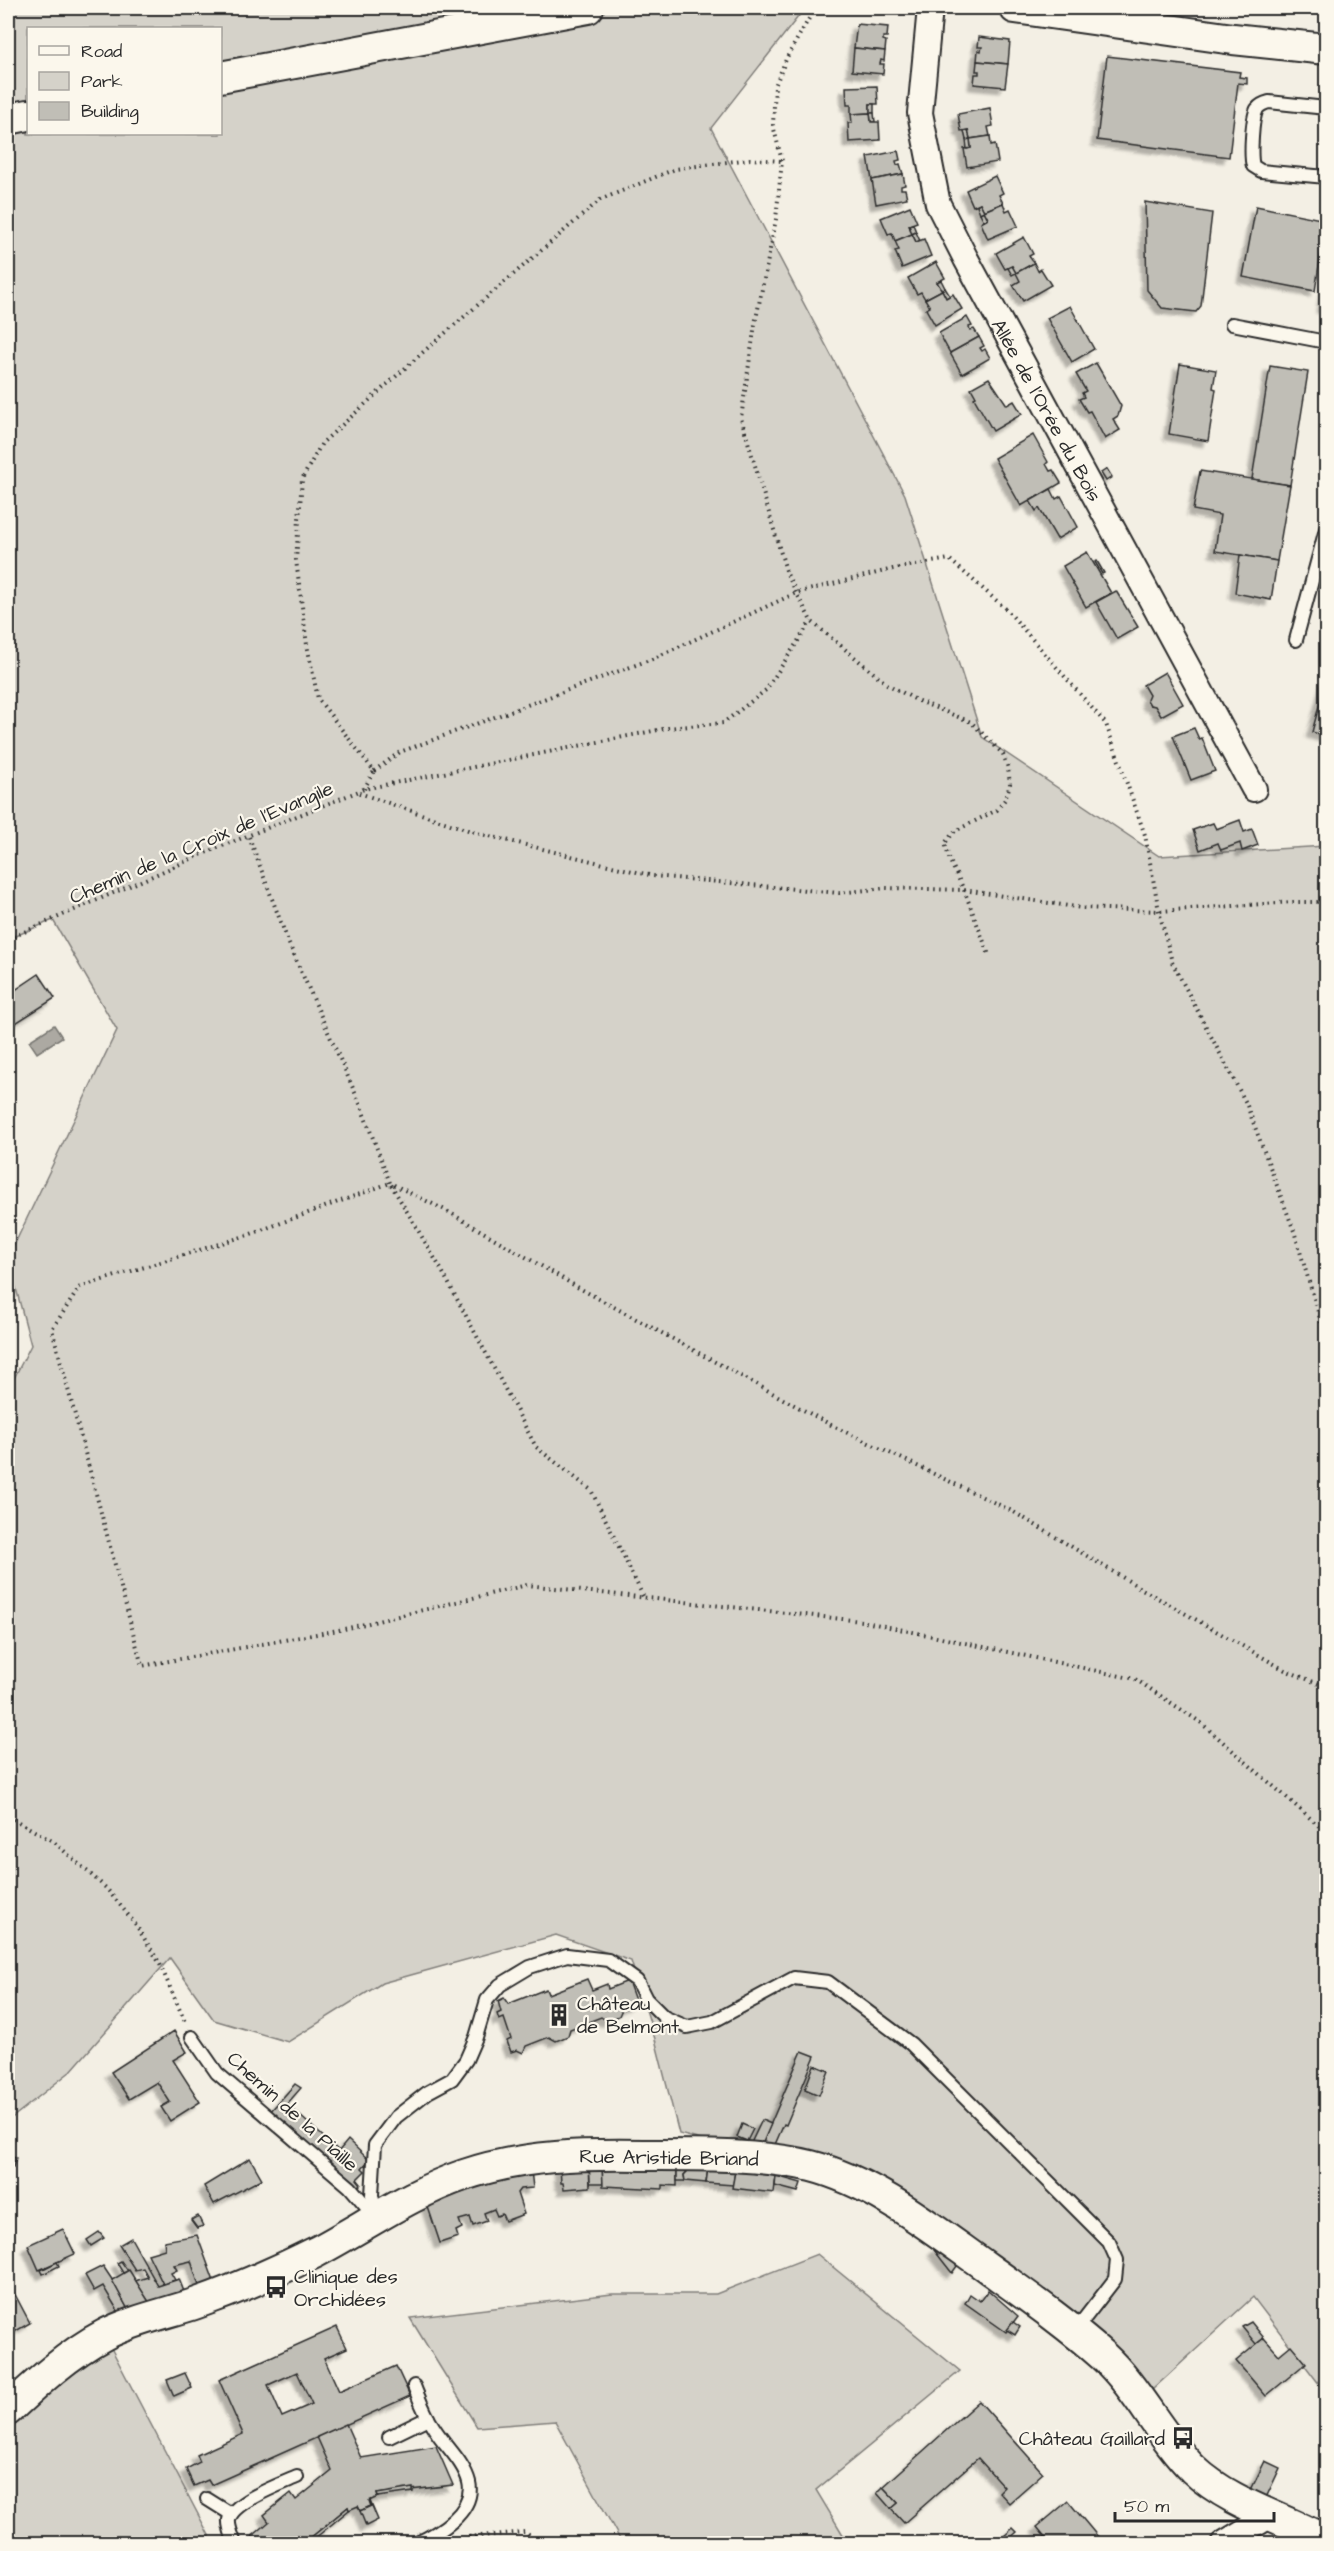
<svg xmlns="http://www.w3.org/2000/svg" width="1334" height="2551" viewBox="0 0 1334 2551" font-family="'Architects Daughter',sans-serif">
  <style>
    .built { fill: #e4e0d6 }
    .green { fill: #d5d2c9; stroke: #807e7a; stroke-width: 1.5; fill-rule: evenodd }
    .water { fill: #aca9a2; stroke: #787772; stroke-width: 1.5 }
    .building { fill: #c0beb6; stroke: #2b2b2b; stroke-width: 1.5; fill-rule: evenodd; filter: url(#shadow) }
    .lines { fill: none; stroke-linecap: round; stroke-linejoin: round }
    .service-casing { stroke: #2b2b2b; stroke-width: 16 }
    .minor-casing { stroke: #2b2b2b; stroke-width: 28 }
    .tertiary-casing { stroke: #2b2b2b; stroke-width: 34 }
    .path { stroke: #2b2b2b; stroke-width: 4; stroke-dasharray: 1.5 4.5; stroke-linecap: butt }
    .service { stroke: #fbf7ec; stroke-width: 12 }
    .minor { stroke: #fbf7ec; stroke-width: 24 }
    .tertiary { stroke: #fbf7ec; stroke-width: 30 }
    .labels { text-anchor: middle; stroke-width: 4.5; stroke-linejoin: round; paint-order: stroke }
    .street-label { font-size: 20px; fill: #2b2b2b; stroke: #fbf7ec }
    .poi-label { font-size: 20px; fill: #2b2b2b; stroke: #fbf7ec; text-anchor: start }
  </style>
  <defs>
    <filter id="shadow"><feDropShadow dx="-5.5" dy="5.5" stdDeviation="1.5" flood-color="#0004"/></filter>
  </defs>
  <rect width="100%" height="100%" fill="#f3efe4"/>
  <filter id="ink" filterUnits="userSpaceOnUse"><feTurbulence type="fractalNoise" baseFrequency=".0167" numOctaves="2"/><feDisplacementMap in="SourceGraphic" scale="12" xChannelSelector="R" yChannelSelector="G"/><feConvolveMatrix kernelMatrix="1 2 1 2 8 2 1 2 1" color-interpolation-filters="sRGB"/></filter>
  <g filter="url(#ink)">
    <polygon class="built" points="1137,8 1182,8 1181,14"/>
    <g class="green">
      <path d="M8,8H805L711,128L905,495L982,737L1159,856L1326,846V2393L1253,2297L1140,2401L932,2228L780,2161L679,2134L655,2039L631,1961L556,1935L382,1983L288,2042L214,2020L170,1958L71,2071L8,2121V1390L31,1345L8,1258L117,1030L53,920L8,939ZM28,28H220V134H28Z"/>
      <polygon points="817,2254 960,2371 816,2490 848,2543 622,2543 555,2421 477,2427 410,2318 612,2294 716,2294"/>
      <polygon points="111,2348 213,2543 8,2544 8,2410"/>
    </g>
    <polygon class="water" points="54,1025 62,1037 37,1053 29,1041"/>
    <g class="building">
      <polygon points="857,24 888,27 887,37 883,37 883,40 886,41 885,51 854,48"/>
      <polygon points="979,37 1010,41 1008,64 977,61 978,50 981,51 982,47 978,47"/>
      <polygon points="854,48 885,51 884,61 881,60 880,64 884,64 883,74 852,71"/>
      <polygon points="1107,56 1240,72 1239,77 1247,78 1247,84 1238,83 1229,157 1097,140"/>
      <polygon points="977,61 1008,64 1005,87 974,84 975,74 979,74 979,71 976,71"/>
      <polygon points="877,86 878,104 870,104 870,113 851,114 851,105 847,105 846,87"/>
      <rect x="870" y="104" width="4" height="9"/>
      <polygon points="990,108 993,126 988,127 990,136 970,139 968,130 961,131 958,114"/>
      <polygon points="870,113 874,113 875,122 871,122"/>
      <polygon points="870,113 871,122 879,122 880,140 849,142 848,123 852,123 851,114"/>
      <polygon points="968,130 970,139 966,140 964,131"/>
      <polygon points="990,136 991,145 995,144 998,162 967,167 964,149 971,148 970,139"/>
      <polygon points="970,139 971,148 967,149 966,140"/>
      <polygon points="898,151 900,160 896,161 897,165 900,164 903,174 872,180 868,157"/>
      <polygon points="903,174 905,185 901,186 901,189 905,189 907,198 876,204 872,180"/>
      <polygon points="995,176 1003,193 999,195 1003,203 984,211 980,203 973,206 966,190"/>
      <polygon points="1145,202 1212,213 1201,306 1196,312 1162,308 1147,290"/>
      <polygon points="980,203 984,211 980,213 977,205"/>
      <polygon points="1003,203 1006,211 1010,209 1018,226 988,239 981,223 988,219 984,211"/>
      <polygon points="910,206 917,222 909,225 912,234 895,241 892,233 888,234 881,218"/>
      <polygon points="1256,206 1326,220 1315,291 1243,277"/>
      <polygon points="984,211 988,219 984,221 980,213"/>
      <polygon points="913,224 916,232 912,234 909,225"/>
      <polygon points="916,232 920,241 916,242 912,234"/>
      <polygon points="912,234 916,242 924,239 931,256 902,268 895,251 899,250 895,241"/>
      <polygon points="1024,237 1033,254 1029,256 1034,263 1016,273 1012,266 1005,269 996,253"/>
      <polygon points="936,262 945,278 937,282 942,290 925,299 921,292 917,294 908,278"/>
      <polygon points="1034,263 1038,271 1041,269 1051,285 1023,301 1013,285 1020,281 1016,273"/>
      <polygon points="1012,266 1016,273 1012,275 1008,268"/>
      <polygon points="941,280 945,288 942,290 937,282"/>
      <polygon points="1326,283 1326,308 1322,307"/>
      <polygon points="945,288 950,296 946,298 942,290"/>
      <polygon points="942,290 946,298 953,294 962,309 935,325 926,309 930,307 925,299"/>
      <polygon points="1070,306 1094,349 1072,362 1047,318"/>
      <polygon points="967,317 972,326 969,327 970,330 974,329 979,337 950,353 939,333"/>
      <polygon points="979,337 984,346 980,348 982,351 985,349 990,358 962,374 950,353"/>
      <polygon points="1096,363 1121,406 1118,416 1113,419 1120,430 1105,439 1090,411 1087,412 1079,399 1084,397 1082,393 1086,391 1076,374"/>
      <polygon points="1180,364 1216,370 1213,388 1216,389 1208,441 1169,434"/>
      <polygon points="1270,366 1308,372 1290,485 1252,479"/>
      <polygon points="989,378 1007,405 1014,401 1022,414 993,431 974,398 976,397 971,388"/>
      <polygon points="1033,435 1048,462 1046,464 1050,471 1053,470 1061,483 1021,506 994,458"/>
      <polygon points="1107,469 1112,477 1106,481 1101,473"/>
      <polygon points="1200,471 1290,485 1277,561 1215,551 1220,515 1193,510"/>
      <polygon points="1051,489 1056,499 1061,496 1078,527 1057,539 1039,508 1036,511 1030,501"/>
      <polygon points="1087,552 1111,593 1086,607 1063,566"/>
      <polygon points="1240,555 1277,561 1271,600 1235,593"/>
      <polygon points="1097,561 1104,573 1102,574 1095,562"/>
      <polygon points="1116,591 1138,627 1117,639 1096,602"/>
      <polygon points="1165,672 1183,704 1161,716 1155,706 1150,705 1147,700 1149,695 1143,685"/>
      <polygon points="1326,678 1326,696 1322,695"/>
      <polygon points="1322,695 1326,696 1326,736 1312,732"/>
      <polygon points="1194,728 1199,739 1202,738 1215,771 1191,780 1173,736"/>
      <polygon points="1240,820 1244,832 1252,829 1258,845 1242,851 1240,843 1221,850 1218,843 1200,850 1193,830 1213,823 1216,829"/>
      <polygon points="39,974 55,998 8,1028 8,995"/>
      <polygon points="587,1979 592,1990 607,1984 608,1989 628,1981 636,2003 622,2009 619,2016 607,2021 601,2017 570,2029 568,2036 556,2041 549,2037 526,2046 523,2053 517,2050 511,2052 507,2041 511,2039 504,2018 499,2020 497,2014 501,2012 498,2001 504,1998 508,2004 546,1989 548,1994"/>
      <polygon points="174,2031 187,2052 173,2060 200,2102 170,2121 161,2107 170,2102 157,2082 129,2099 111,2072"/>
      <polygon points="802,2051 815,2056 786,2125 784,2124 773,2149 762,2144"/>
      <polygon points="814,2065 829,2071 819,2095 805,2089"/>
      <polygon points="295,2084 301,2088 287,2104 339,2151 348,2140 369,2160 362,2168 365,2171 357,2179 361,2184 356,2189 269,2113"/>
      <polygon points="762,2120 771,2124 761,2147 751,2143"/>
      <polygon points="742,2124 753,2129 747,2141 737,2137"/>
      <polygon points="9,2156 16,2158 13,2167 8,2165"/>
      <polygon points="250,2158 262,2179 214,2204 204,2186"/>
      <polygon points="602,2163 603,2183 590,2183 589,2164"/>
      <polygon points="602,2163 677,2166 677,2186 663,2185 663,2189 603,2186"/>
      <polygon points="589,2164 590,2187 564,2189 563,2183 561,2183 560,2167"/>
      <polygon points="677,2166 692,2167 684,2175 685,2181 677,2181"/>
      <polygon points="692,2167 708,2168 706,2183 685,2181 684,2175"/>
      <polygon points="708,2168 735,2171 733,2185 706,2183"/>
      <polygon points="531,2170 533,2188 520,2189 517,2193 524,2214 505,2221 502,2214 497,2216 494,2209 484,2213 487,2221 473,2226 470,2217 459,2220 462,2228 456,2231 458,2237 440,2243 426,2201"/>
      <polygon points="735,2171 776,2176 774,2193 732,2188"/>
      <polygon points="776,2176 801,2183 798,2192 775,2186"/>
      <polygon points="198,2216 203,2226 197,2228 191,2220"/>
      <polygon points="63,2229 75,2254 39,2270 28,2245"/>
      <polygon points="99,2232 104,2238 91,2246 87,2240"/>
      <polygon points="197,2235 215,2284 200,2289 191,2261 174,2265 177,2270 171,2273 175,2280 163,2284 148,2254 165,2249 164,2241"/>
      <polygon points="131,2238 158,2286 179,2279 185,2294 151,2305 135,2281 148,2277 143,2268 135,2270 119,2245"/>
      <polygon points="938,2246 960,2262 952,2273 934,2250"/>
      <polygon points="121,2261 128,2271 123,2273 117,2263"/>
      <polygon points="57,2262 59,2266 43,2274 41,2270"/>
      <polygon points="103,2266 113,2281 130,2313 121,2316 103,2286 94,2291 85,2275"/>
      <polygon points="129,2270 151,2305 130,2313 112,2280"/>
      <polygon points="10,2285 30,2323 14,2332 8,2321 8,2286"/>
      <polygon points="988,2290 1018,2316 1006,2332 965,2303 970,2294 980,2301"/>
      <polygon points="1013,2322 1020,2327 1015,2335 1007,2330"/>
      <polygon points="1251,2322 1264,2338 1256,2344 1242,2327"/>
      <path d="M337,2327L347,2348L324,2358L339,2391L396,2366L410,2396L211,2485L208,2480L194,2486L186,2469L200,2462L197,2455L243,2434L219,2380ZM297,2372L312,2404L282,2417L268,2385Z"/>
      <polygon points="1264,2338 1279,2355 1291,2345 1306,2363 1266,2396 1236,2361"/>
      <polygon points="185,2373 192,2388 174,2396 167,2380"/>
      <polygon points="979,2401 1043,2473 1009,2503 999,2492 1004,2487 978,2458 904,2523 891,2509 898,2503 883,2487"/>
      <polygon points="346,2424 361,2458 436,2446 453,2485 377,2494 378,2497 369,2501 371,2506 360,2511 358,2506 349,2510 348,2507 303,2544 250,2544 248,2540 269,2522 264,2515 291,2493 296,2500 332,2471 317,2437"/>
      <polygon points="1265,2461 1280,2468 1264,2502 1249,2494"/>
      <polygon points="883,2487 898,2503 891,2509 877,2493"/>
      <polygon points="413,2488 413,2492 378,2497 377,2494"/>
      <polygon points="370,2501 378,2520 366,2526 358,2506 360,2511 371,2506"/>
      <polygon points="1068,2501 1104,2544 1051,2544 1037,2527"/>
      <polygon points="348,2507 349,2510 308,2544 303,2544"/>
      <polygon points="1326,2514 1326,2536 1314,2529"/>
      <polygon points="1013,2528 1017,2532 1007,2541 1003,2537"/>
    </g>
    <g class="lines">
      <g class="service-casing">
        <g id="service">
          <path d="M1326,108L1269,102C1265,103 1260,105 1257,109C1252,118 1250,156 1253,166L1261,171L1326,177"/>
          <polyline points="1232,324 1326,342"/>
          <polyline points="1296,640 1326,529"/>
          <polyline points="192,2037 217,2073 350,2187 375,2216"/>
          <polyline points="376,2216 372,2195 375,2145 396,2117 428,2092 452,2079 466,2060 476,2037 487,2000 500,1985 530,1967 567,1955 608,1960 637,1981 646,1999 664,2017 687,2027 712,2022 794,1978 828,1982 911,2044 1109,2242 1117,2260 1115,2279 1074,2332"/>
          <path d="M414,2386C420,2401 425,2415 434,2428C445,2446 464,2462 469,2482C476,2512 437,2534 415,2544"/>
          <polyline points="389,2437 428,2418"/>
          <polyline points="207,2499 231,2514"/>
          <path d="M235,2544C233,2537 228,2527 229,2520C232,2502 281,2484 297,2477"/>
        </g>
      </g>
      <g class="minor-casing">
        <g id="minor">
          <polyline points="930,8 920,113 938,204 966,259 1254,789"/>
          <polyline points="1223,2544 1261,2521 1267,2513"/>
        </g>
      </g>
      <g class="tertiary-casing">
        <g id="tertiary">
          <polyline points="1015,8 1233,39 1326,49"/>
          <polyline points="220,77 588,8"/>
          <polyline points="8,119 28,115"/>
          <path d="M8,2410C37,2383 68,2354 104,2335C130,2321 168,2313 197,2303C237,2289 278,2271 316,2252C365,2226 411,2193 464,2175C524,2155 582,2154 644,2155C697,2155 760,2154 811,2166C877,2183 934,2230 988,2268C1027,2296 1067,2324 1103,2356C1138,2388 1159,2435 1193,2469C1230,2504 1282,2517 1326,2541"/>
        </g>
      </g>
      <g class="path">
        <polyline points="815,8 787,57 775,86 773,125 782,161 776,219 755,324 741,418 787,574 811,621 887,684 916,700 971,722 1003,754 1008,768 1010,784 1006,798 997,810 955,831 945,843 950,861 964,890 989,955"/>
        <polyline points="374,771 400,752 652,659 796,593 893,569 949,559 1006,609 1106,724 1145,835 1159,911 1172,962 1246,1103 1294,1231 1326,1339"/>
        <polyline points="364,789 374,771 318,699 307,645 296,560 302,479 322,443 422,353 600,200 675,169 750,159 782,161"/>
        <polyline points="359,793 477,833 653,876 839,893 886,888 964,890 1082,908 1159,911 1293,902 1326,902"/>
        <polyline points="249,837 289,944 360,1104 390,1183 447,1211 579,1288 833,1426 1012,1511 1142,1589 1285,1670 1326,1687"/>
        <polyline points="8,939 205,853 364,789 668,728 723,723 766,690 811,621"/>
        <polyline points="643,1596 591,1490 536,1447 441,1269 390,1183 248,1235 80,1287 52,1329 142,1666 344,1629 527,1585 861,1621 1135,1679 1200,1722 1326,1832"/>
        <polyline points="8,1816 54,1842 106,1888 134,1922 159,1962 185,2022"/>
        <polyline points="452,2543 468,2537 525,2532 531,2537 533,2544"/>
      </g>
      <use href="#service" class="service"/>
      <use href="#minor" class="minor"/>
      <use href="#tertiary" class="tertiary"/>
    </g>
  </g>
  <defs>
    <g id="building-bare" transform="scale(1.8)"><path d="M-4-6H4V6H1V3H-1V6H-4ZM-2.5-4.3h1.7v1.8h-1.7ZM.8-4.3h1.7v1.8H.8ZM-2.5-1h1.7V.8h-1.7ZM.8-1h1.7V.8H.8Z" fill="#2b2b2b" stroke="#fbf7ec" stroke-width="2.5" paint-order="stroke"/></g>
    <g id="bus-bare" transform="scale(1.8)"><path d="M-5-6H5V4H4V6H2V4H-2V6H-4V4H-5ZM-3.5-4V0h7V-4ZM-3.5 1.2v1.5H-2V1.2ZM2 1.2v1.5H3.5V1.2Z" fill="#2b2b2b" stroke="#fbf7ec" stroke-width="2.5" paint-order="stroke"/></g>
  </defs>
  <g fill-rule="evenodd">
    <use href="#building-bare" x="559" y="2015"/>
    <use href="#bus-bare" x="276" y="2287"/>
    <use href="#bus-bare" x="1183" y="2438"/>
  </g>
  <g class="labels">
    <g class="street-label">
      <text transform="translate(1047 410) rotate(61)" y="7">Allée de l'Orée du Bois</text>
      <text transform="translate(201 842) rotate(-23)" y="7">Chemin de la Croix de l'Evangile</text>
      <text transform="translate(293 2111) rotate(42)" y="7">Chemin de la Piaille</text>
      <text transform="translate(669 2157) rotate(1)" y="7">Rue Aristide Briand</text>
    </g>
    <g class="poi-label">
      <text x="577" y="2010">Château<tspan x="577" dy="23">de Belmont</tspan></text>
      <text x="294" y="2283">Clinique des<tspan x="294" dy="23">Orchidées</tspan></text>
      <text x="1165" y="2445" text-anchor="end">Château Gaillard</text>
    </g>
  </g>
  <rect width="1334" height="2551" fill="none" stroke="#fbf7ec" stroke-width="30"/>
  <rect x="15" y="15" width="1304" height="2521" fill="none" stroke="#2b2b2b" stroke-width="2" filter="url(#ink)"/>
  <rect x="27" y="27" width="195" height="108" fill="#fbf7ec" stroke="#a8a59f" stroke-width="1.5"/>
  <rect x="39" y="46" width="30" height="9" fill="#fbf7ec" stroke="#a8a59f" stroke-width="1.5"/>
  <text x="81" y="57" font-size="18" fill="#2b2b2b">Road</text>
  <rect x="39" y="72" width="30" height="18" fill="#d5d2c9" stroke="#a8a59f" stroke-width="1.5"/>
  <text x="81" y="87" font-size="18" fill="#2b2b2b">Park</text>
  <rect x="39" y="102" width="30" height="18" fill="#c0beb6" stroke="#a8a59f" stroke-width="1.5"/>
  <text x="81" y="117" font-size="18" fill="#2b2b2b">Building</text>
  <path d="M1115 2512v9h159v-9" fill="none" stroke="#2b2b2b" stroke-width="3"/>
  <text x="1124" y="2512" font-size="18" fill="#2b2b2b" stroke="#fbf7ec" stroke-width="4.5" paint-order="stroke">50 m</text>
</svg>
